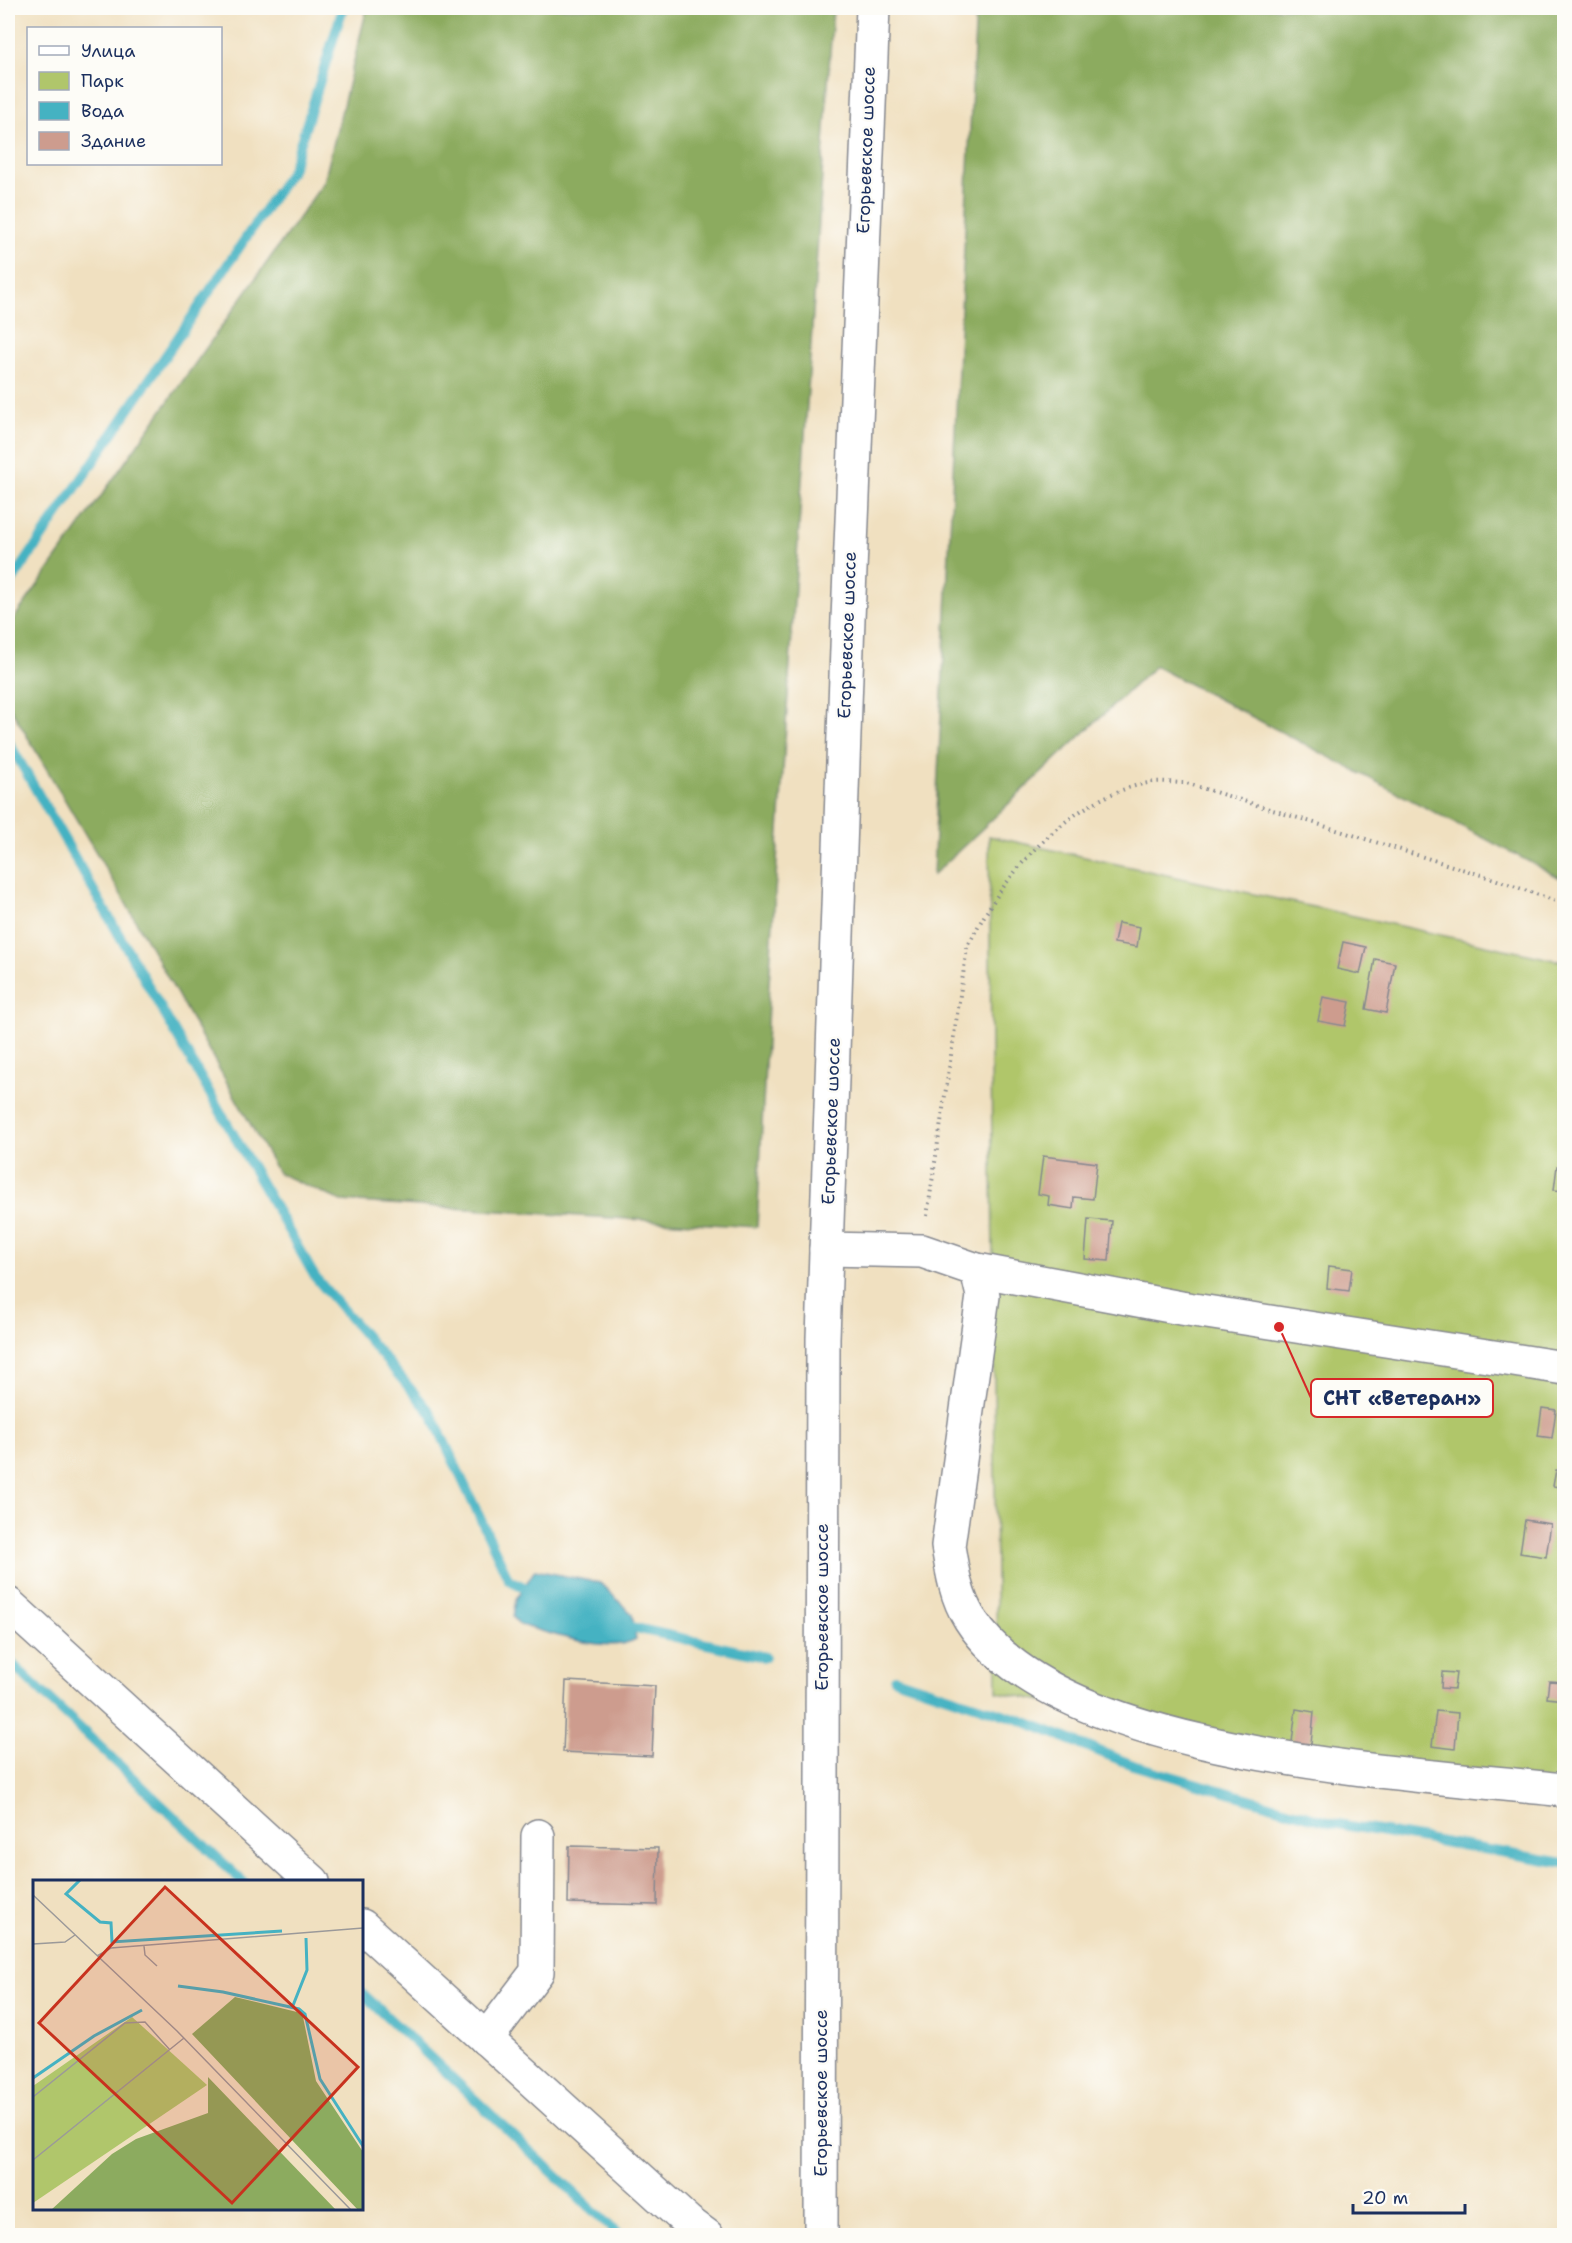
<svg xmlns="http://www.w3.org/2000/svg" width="1572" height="2243" viewBox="0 0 1572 2243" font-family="'Shantell Sans',sans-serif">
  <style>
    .green { fill: #b0c66b; stroke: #667a64; stroke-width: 1.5 }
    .forest { fill: #8cab5f; stroke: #546d5e; stroke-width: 1.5 }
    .water { fill: #45b2c2; stroke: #307090; stroke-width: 1.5 }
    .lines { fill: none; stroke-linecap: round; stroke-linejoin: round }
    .stream { stroke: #45b2c2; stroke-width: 10 }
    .building { fill: #cd9c8e }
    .minor-casing { stroke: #86888f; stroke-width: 36 }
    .major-casing { stroke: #86888f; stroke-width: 36 }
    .path { stroke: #86888f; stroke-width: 4; stroke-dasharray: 1.5 4.5; stroke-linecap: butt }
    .minor { stroke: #fff; stroke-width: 33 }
    .major { stroke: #fff; stroke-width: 33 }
    .labels { text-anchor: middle; stroke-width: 5; stroke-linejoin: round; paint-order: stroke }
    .street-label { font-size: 18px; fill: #1b2f5e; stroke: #fdfcf7 }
    .inset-river { fill: none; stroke: #45b2c2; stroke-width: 3 }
    .inset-road { fill: none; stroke: #9b9999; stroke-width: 1.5 }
    .view { fill: #c8321e; fill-opacity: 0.15; stroke: #c8321e; stroke-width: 3 }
    .inset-edge { fill: none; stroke: #1b2f5e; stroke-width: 3 }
    .leader { fill: none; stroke: #d62828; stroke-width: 2 }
    .callout-dot { fill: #d62828; stroke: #fdfcf7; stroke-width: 2 }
    .callout { fill: #fdfcf7; stroke: #d62828; stroke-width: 2 }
    .callout-label { font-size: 20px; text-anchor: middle; font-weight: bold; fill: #1b2f5e }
  </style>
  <rect width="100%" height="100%" fill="#fdfcf7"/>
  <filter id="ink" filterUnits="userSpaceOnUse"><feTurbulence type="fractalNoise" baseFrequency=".0167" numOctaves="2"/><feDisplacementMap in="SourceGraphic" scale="12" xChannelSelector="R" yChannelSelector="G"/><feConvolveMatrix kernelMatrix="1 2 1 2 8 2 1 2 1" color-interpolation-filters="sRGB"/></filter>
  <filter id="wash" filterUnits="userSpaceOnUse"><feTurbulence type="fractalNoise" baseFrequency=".008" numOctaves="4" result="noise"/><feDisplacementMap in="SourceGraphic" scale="24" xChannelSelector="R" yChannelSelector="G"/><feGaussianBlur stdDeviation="1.35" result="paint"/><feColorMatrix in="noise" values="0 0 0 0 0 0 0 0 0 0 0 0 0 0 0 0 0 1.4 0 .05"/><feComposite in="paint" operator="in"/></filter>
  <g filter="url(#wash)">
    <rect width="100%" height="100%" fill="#f0e0c0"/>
    <polygon class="green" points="989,836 1564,962 1564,1801 997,1692"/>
    <g class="forest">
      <polygon points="367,8 833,8 769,984 757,1227 341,1201 278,1173 120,893 8,704 8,627 324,182"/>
      <polygon points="976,8 1564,8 1564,880 1155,666 933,875"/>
    </g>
    <path class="water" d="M535,1570L600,1583L632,1614L636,1639C608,1655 551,1633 520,1625L513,1617L516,1599Z"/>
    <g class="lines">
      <g class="stream">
        <polyline points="8,587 292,170 343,8"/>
        <polyline points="8,741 315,1277 431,1413 509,1580 535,1592"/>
        <polyline points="622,1625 765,1657"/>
        <polyline points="8,1660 243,1882"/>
        <polyline points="895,1679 1018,1719 1133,1765 1332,1823 1564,1863"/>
        <polyline points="362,1993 620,2236"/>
      </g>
    </g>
    <g id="blocks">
      <g class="building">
        <polygon points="1118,923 1140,927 1137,947 1114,943"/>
        <polygon points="1343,942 1366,947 1360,974 1337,969"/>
        <polygon points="1375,959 1395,963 1386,1013 1366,1009"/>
        <polygon points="1323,997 1350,1002 1345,1026 1318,1021"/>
        <polygon points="1043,1156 1097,1163 1093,1199 1074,1197 1073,1209 1048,1205 1049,1196 1038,1194"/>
        <polygon points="1557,1166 1564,1168 1564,1191 1554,1190"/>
        <polygon points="1088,1219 1112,1221 1109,1261 1085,1259"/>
        <polygon points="1329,1266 1352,1269 1349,1291 1327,1288"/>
        <polygon points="1542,1408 1556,1410 1552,1438 1538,1436"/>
        <polygon points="1556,1470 1564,1471 1564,1488 1553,1486"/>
        <polygon points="1525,1520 1551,1524 1546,1557 1520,1553"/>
        <polygon points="1442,1672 1456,1673 1454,1689 1441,1688"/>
        <polygon points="566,1681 655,1686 652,1756 563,1752"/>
        <polygon points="1549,1681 1564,1682 1564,1700 1547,1698"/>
        <polygon points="1296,1709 1314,1712 1311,1744 1292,1742"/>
        <polygon points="1436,1711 1458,1713 1455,1749 1432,1746"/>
        <polygon points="569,1846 658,1848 657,1905 568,1903"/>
      </g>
    </g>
  </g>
  <g filter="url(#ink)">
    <use href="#blocks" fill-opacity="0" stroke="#86888f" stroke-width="1.5"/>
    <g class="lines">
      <g class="minor-casing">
        <g id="minor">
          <polyline points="826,1249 922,1251 977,1270 1181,1308 1564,1368"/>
          <path d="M977,1270L983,1296L948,1546C952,1571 956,1597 970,1619C1058,1758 1412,1773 1564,1790"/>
          <polyline points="8,1604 313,1882"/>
          <polyline points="362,1926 688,2222 707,2236"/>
          <polyline points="486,2039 537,1972 538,1836"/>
        </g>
      </g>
      <g class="major-casing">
        <polyline id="major" points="821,2236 823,1338 848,619 873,8"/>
      </g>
      <path class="path" d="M927,1216L967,948C1001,877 1069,794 1154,782C1164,781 1176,783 1186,783L1494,879L1564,904"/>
      <use href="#minor" class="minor"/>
      <use href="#major" class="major"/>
    </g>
  </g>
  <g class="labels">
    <g class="street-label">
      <text transform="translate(866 150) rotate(-88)" y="6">Егорьевское шоссе</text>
      <text transform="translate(847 635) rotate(-88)" y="6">Егорьевское шоссе</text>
      <text transform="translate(831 1121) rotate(-88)" y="6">Егорьевское шоссе</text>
      <text transform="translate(822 1607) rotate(-90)" y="6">Егорьевское шоссе</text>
      <text transform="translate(821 2093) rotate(-90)" y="6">Егорьевское шоссе</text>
    </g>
  </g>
  <g transform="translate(33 1880)">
    <rect width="330" height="330" fill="#f0e0c0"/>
    <path d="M99,137L174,205L0,323V206Z" fill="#b0c66b"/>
    <path d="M202,117L264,132L270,137L283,201L330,272V330H325L159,154ZM175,197L303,330H18L79,274L103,259L175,233Z" fill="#8cab5f"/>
    <path class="inset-river" d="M47,0L33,14L67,42L78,43L79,62L249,51M145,106L190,112L266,129L272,134L287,199L330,266M259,128L274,90L273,58M0,198L61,156L109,130"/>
    <path class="inset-road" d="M0,15L144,151L318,330M0,64L32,62L42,55M111,66L112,75L124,86M64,76L78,68L330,48M0,217L92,143L112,142L137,170M0,280L151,158"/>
    <path class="view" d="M132,7L325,187L199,323L6,143Z"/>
    <rect width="330" height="330" class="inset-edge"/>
  </g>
  <path class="leader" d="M1279 1327L1311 1398"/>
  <circle class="callout-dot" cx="1279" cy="1327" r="6"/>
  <rect class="callout" x="1311" y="1379" width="182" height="38" rx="6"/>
  <g class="callout-label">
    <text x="1402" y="1405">СНТ «Ветеран»</text>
  </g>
  <rect width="1572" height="2243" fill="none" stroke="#fdfcf7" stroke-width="30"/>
  <rect x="27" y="27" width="195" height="138" fill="#fdfcf7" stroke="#a3aaba" stroke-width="1.5"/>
  <rect x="39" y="46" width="30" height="9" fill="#ffffff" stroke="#a3aaba" stroke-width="1.5"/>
  <text x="81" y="57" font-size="18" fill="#1b2f5e">Улица</text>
  <rect x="39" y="72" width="30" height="18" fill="#b0c66b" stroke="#a3aaba" stroke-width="1.5"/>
  <text x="81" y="87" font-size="18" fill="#1b2f5e">Парк</text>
  <rect x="39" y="102" width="30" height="18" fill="#45b2c2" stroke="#a3aaba" stroke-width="1.5"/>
  <text x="81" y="117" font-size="18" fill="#1b2f5e">Вода</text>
  <rect x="39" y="132" width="30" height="18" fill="#cd9c8e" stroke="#a3aaba" stroke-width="1.5"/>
  <text x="81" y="147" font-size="18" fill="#1b2f5e">Здание</text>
  <path d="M1353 2204v9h112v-9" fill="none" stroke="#1b2f5e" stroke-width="3"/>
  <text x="1362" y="2204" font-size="18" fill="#1b2f5e" stroke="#fdfcf7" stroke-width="4.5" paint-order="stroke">20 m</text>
</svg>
